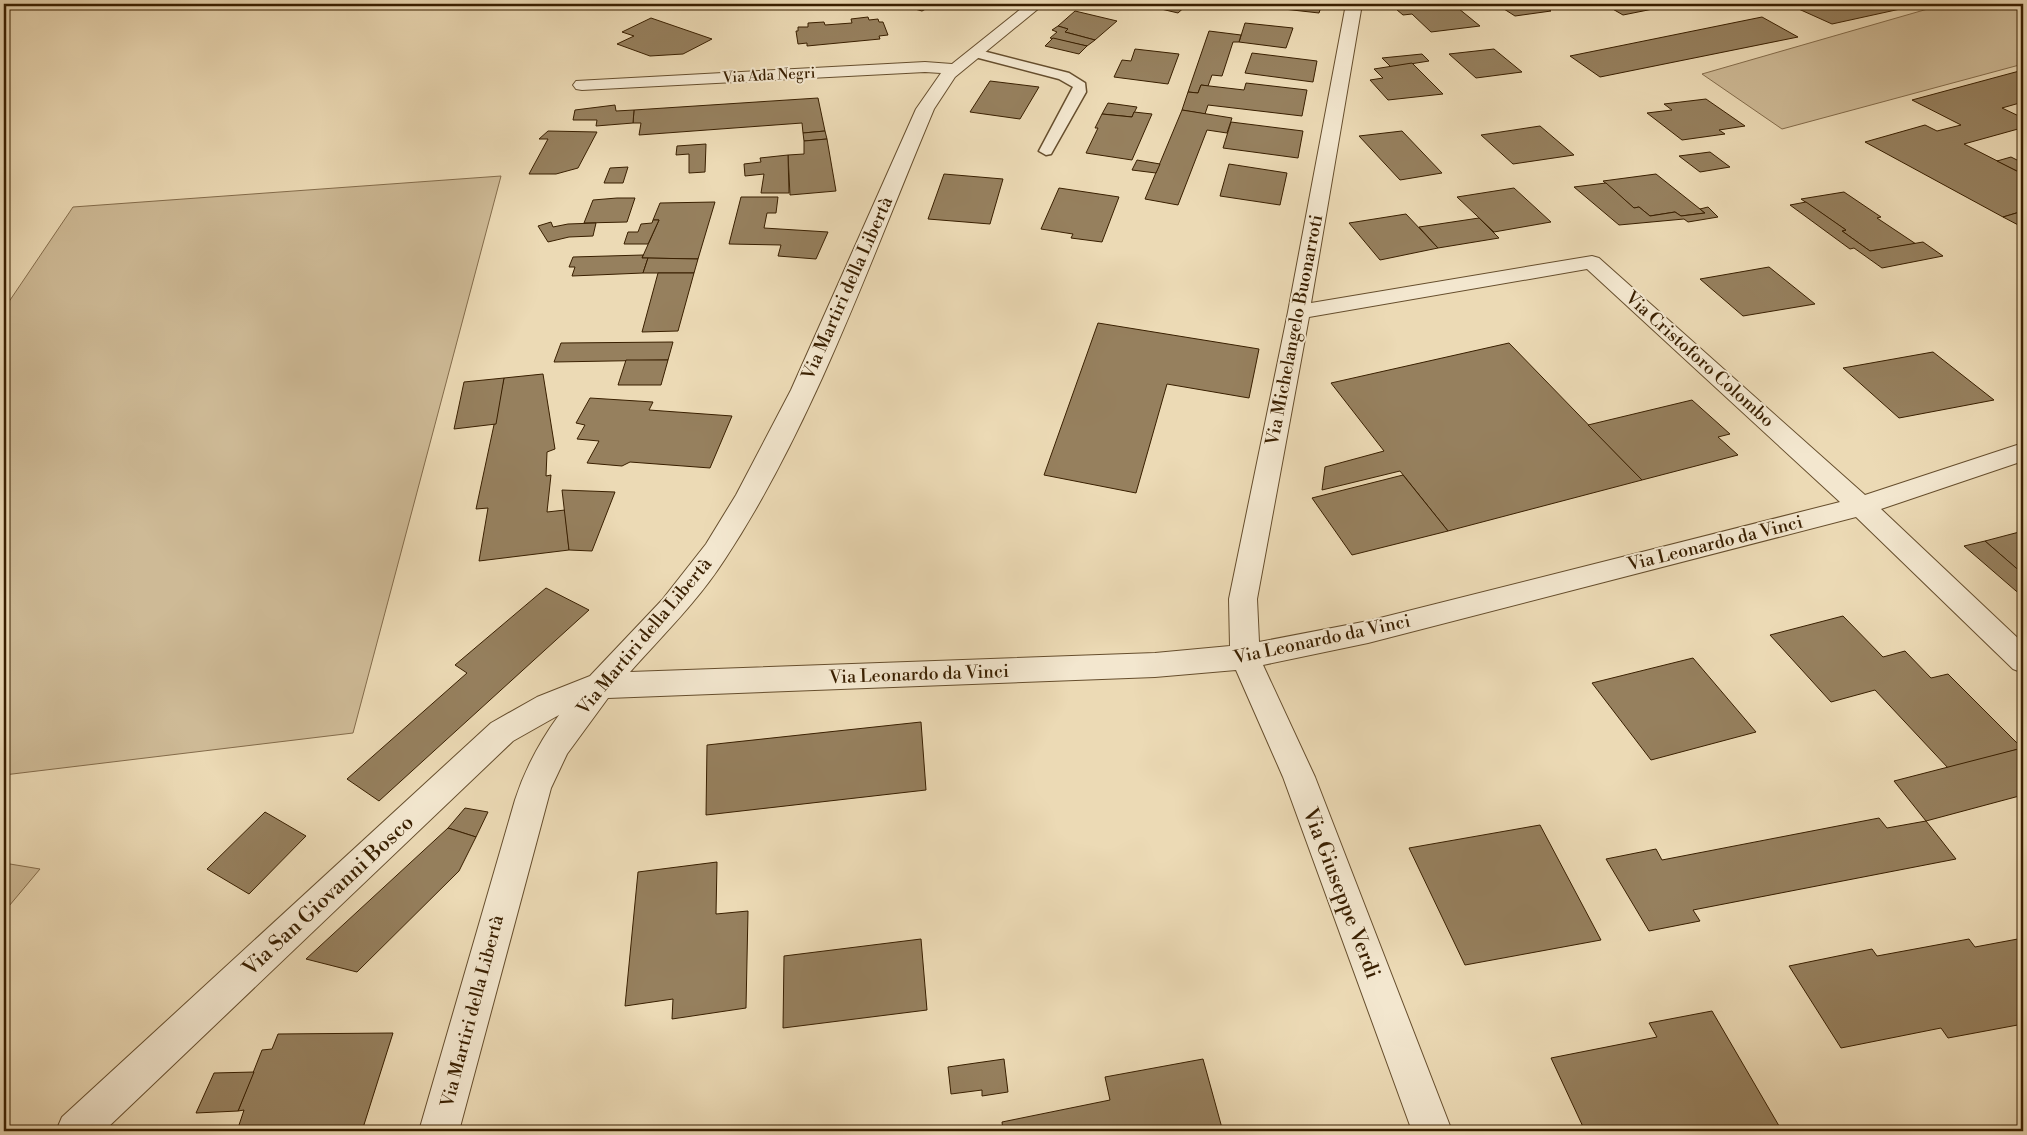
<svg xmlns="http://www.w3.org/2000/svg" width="2027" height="1135" viewBox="0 0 2027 1135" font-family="'Libre Bodoni',serif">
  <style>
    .green { fill: #ceba96; stroke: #846c4b }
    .building { fill: #96805e; stroke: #391f00 }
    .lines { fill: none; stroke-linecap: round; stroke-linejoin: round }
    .service-casing { stroke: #664e2d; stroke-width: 3 }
    .minor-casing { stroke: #664e2d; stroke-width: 2 }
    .service { fill: #f3e7cf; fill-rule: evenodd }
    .minor { fill: #f3e7cf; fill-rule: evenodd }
    .labels { text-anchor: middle; stroke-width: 4; stroke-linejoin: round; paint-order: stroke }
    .far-street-label { font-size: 15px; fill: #391f00; stroke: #f3e7cf }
    .street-label { font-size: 18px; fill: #391f00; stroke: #f3e7cf }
    .near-street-label { font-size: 21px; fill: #391f00; stroke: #f3e7cf }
  </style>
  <rect width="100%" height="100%" fill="#ecdab5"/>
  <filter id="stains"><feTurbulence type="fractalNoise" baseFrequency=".004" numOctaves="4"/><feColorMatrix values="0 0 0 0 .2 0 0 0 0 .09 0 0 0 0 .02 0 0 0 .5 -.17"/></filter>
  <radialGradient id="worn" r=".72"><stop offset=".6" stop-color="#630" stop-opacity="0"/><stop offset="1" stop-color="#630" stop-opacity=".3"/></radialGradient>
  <g class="green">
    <polygon points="1945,4 2023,4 2023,64 1782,129 1702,74"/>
    <polygon points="501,176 353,733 4,775 4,309 73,207"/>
    <polygon points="4,863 40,869 4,912"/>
  </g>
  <g class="building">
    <polygon points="817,4 842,4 833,9"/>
    <polygon points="897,4 935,4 922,11"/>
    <polygon points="1140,4 1188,4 1178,13"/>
    <polygon points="1258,4 1322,4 1319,13 1257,6"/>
    <polygon points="1390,4 1453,4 1480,26 1431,32 1412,14 1403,15"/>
    <polygon points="1497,4 1522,4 1525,6 1504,9"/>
    <polygon points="1522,4 1540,4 1551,11 1515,16 1504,9 1525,6"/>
    <polygon points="1604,4 1678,4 1623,15"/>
    <polygon points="1800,4 1923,4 1832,24 1792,6"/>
    <polygon points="1075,11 1117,21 1095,40 1065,32 1068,29 1058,26"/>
    <polygon points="868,17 869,20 878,19 879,22 883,22 888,35 879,36 880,39 807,46 807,43 798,44 796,31 798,31 798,27 808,27 808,23 824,22 825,25 852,23 851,19"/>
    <polygon points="1762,17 1798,37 1600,77 1570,56"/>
    <polygon points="651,18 712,39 683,54 650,56 617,44 634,36 622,32"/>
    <polygon points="1245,23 1293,28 1286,48 1239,42"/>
    <polygon points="1058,26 1068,29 1065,32 1095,40 1087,46 1050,38 1057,32 1052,30"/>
    <polygon points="1209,31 1241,35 1239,42 1233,42 1222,76 1212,75 1208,86 1201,85 1198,93 1188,92"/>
    <polygon points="1053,38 1087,46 1079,54 1045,46"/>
    <polygon points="1135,49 1179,54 1168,84 1114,77 1122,60 1131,61"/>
    <polygon points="1494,49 1522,72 1476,78 1449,54"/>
    <polygon points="1252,53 1317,61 1313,82 1245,73"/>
    <polygon points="1422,54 1429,61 1391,67 1382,58"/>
    <polygon points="1412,63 1443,94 1388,100 1370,80 1383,78 1374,69"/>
    <polygon points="2023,70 2023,102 2002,108 2023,118 2023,132 2018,129 1964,144 2023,174 2023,211 2003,217 1865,142 1925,125 1937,131 1961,125 1912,100"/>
    <polygon points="990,81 1039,87 1020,119 970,112"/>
    <polygon points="1246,83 1307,90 1302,116 1208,105 1205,114 1182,110 1188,92 1198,93 1201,85 1244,90"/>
    <polygon points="818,98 825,131 803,133 802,123 639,135 641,123 633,123 634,110"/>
    <polygon points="1706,99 1745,126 1719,130 1725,134 1682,140 1647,113 1672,110 1664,104"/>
    <polygon points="1108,103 1137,107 1132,117 1102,114"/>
    <polygon points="615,105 616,111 634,110 633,123 596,126 597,120 573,120 575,110"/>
    <polygon points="1182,110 1232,118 1227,133 1207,130 1178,205 1145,199"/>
    <polygon points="1134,112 1152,114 1132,160 1086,153 1098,128 1095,128 1102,114 1132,117"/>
    <polygon points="1231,122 1303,131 1298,158 1223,148"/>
    <polygon points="1540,126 1574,155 1513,164 1481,135"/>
    <polygon points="548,131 597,132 578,168 556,174 529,174 548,139 539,139"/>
    <polygon points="825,131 827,139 804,141 803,133"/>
    <polygon points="1402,131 1442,173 1400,180 1359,136"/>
    <polygon points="827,139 836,191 790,195 788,155 804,154 804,141"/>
    <polygon points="706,144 705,172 689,173 689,154 676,155 677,146"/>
    <polygon points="1710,152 1730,167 1700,172 1679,156"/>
    <polygon points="788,155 789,193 761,193 764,174 745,176 744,164 761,162 760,158"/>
    <polygon points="2011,157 2023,163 2023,174 1997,161"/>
    <polygon points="1137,160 1160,164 1156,173 1132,170"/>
    <polygon points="1229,164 1287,173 1280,205 1220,196"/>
    <polygon points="628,167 623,183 604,183 610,168"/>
    <polygon points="944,174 1003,179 990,224 928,219"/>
    <polygon points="1656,174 1700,209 1705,213 1681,216 1675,212 1650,216 1639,207 1634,208 1603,181"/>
    <polygon points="1606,183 1634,208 1639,207 1650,216 1675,212 1681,216 1705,213 1700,209 1708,207 1718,217 1688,222 1684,219 1619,225 1574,187"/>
    <polygon points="1059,188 1119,197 1102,242 1071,238 1073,234 1041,229"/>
    <polygon points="1514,188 1551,222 1494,232 1457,197"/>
    <polygon points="1844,192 1881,217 1877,218 1916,244 1870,251 1842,231 1846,230 1801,199"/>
    <polygon points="741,197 778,197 776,213 767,213 764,228 828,232 816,259 778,256 781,245 729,244"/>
    <polygon points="617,198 635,198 627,222 584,223 593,200"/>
    <polygon points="715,202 698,259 642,258 659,220 653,220 660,203"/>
    <polygon points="1806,202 1846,230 1842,231 1870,251 1923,242 1943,256 1882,268 1854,248 1850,249 1790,205"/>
    <polygon points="2023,211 2022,227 2003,217"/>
    <polygon points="1406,214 1438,248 1380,260 1349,223"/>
    <polygon points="1479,218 1499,238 1438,248 1419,227"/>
    <polygon points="653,220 659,220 648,244 624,244 628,232 638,232 641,224 652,223"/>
    <polygon points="551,222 553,227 568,224 596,223 593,236 569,237 548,242 538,226"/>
    <polygon points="643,255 642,258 648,258 643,273 572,276 575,267 569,267 573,257"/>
    <polygon points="648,258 698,259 694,273 643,273"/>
    <polygon points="1769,267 1815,304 1743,316 1700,279"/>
    <polygon points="658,273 694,273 678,331 642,332"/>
    <polygon points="1098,323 1259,349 1249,398 1167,384 1136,493 1044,475"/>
    <polygon points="673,342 668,360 554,362 561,343"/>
    <polygon points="1509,343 1642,480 1448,531 1400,471 1322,490 1325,467 1384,451 1331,383"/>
    <polygon points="1933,352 1994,400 1899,418 1843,368"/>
    <polygon points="626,360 668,360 661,385 618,385"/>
    <polygon points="543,374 555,449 547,452 546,476 551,475 547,512 565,510 569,550 479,561 488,508 476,509 504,378"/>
    <polygon points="504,378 496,424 454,429 464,382"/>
    <polygon points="590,398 653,402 649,410 732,416 710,468 630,462 622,466 587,463 599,441 577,439 585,425 576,423"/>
    <polygon points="1692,400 1730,434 1718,437 1738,455 1642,480 1588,425"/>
    <polygon points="1403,475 1448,531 1352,555 1312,498"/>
    <polygon points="562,490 615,492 592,551 569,550"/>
    <polygon points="2023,531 2023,574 1985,541"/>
    <polygon points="1985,541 2023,574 2023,597 1964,546"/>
    <polygon points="546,588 589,610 379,801 347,779 467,673 455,665"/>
    <polygon points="1843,616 1883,657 1905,651 1931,678 1948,674 2022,748 1949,769 1875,690 1831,702 1770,635"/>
    <polygon points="1693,658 1756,732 1651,760 1592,683"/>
    <polygon points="921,722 926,790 706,815 707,745"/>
    <polygon points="2022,748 2023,795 1926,821 1894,781"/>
    <polygon points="465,808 488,812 476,837 448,828"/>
    <polygon points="265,812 306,836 249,894 207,869"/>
    <polygon points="1879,818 1887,828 1926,821 1956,859 1693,910 1700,921 1649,931 1606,859 1656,849 1662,860"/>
    <polygon points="1540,825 1601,940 1465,965 1409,848"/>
    <polygon points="448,828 476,837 459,871 357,972 306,959"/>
    <polygon points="717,862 716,914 748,911 746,1008 672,1019 673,999 625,1006 638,872"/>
    <polygon points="2023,938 2023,1024 1948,1038 1941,1028 1841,1048 1789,966 1872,949 1877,956 1969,939 1975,947"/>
    <polygon points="921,939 927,1010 783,1028 784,956"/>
    <polygon points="1712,1011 1782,1131 1585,1131 1551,1058 1657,1037 1649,1023"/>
    <polygon points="393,1033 362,1131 237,1131 244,1110 238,1111 262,1050 272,1049 278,1034"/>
    <polygon points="1004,1059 1008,1092 982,1096 982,1090 951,1094 948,1067"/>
    <polygon points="1203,1059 1222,1128 1205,1131 1003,1131 1002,1122 1110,1100 1105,1077"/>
    <polygon points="254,1072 238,1111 196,1113 214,1073"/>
  </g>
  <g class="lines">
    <g class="service-casing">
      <polygon id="service" points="975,49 1069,73 1085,83 1086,92 1051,154 1046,155 1039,151 1073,87 1059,79 971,56 969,53"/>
    </g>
    <g class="minor-casing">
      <path id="minor" d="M1027,4H1044L955,77L934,109C871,258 814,424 725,559C698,601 663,635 630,672L1155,653L1230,646L1229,599L1288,312L1346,4H1362L1311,303L1592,256L1599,258L1865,495L2023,443V461L1881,509L2023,643V673L2013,669L1856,517L1368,643L1263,665L1315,777L1452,1131H1412L1283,777L1236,670L1155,677L608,698L567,754L551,788L459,1131H419L515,800C525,769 540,741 559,715L513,741L104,1131H56L62,1117L491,723L537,697L590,676L662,600L706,544L736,495L791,390L916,109L941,73L925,72L582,90L576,89L573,85L576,81L925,62L952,64ZM1587,269L1840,502L1368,621L1259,642L1257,599L1309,317Z"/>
    </g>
    <use href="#service" class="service"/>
    <use href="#minor" class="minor"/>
  </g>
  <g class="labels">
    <g class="far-street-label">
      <text transform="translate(769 75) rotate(-3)" y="5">Via Ada Negri</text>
    </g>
    <g class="street-label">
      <text transform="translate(847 288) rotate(-66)" y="6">Via Martiri della Libertà</text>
      <text transform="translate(1294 330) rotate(-79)" y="6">Via Michelangelo Buonarroti</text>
      <text transform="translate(1700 359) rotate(42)" y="6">Via Cristoforo Colombo</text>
      <text transform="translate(1715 543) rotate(-14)" y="6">Via Leonardo da Vinci</text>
      <text transform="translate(644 636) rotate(-50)" y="6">Via Martiri della Libertà</text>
      <text transform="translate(1322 639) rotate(-12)" y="6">Via Leonardo da Vinci</text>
      <text transform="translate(919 674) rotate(-2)" y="6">Via Leonardo da Vinci</text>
      <text transform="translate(472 1011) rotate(-75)" y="6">Via Martiri della Libertà</text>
    </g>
    <g class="near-street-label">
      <text transform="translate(1342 893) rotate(69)" y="7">Via Giuseppe Verdi</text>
      <text transform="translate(328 895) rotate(-43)" y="7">Via San Giovanni Bosco</text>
    </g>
  </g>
  <rect width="2027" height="1135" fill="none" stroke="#ecdab5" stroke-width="20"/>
  <rect x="5" y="5" width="2017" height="1125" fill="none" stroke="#391f00" stroke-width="2.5"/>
  <rect x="10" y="10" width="2007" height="1115" fill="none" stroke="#391f00"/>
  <rect width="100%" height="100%" filter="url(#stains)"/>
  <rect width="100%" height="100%" fill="url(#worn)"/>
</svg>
